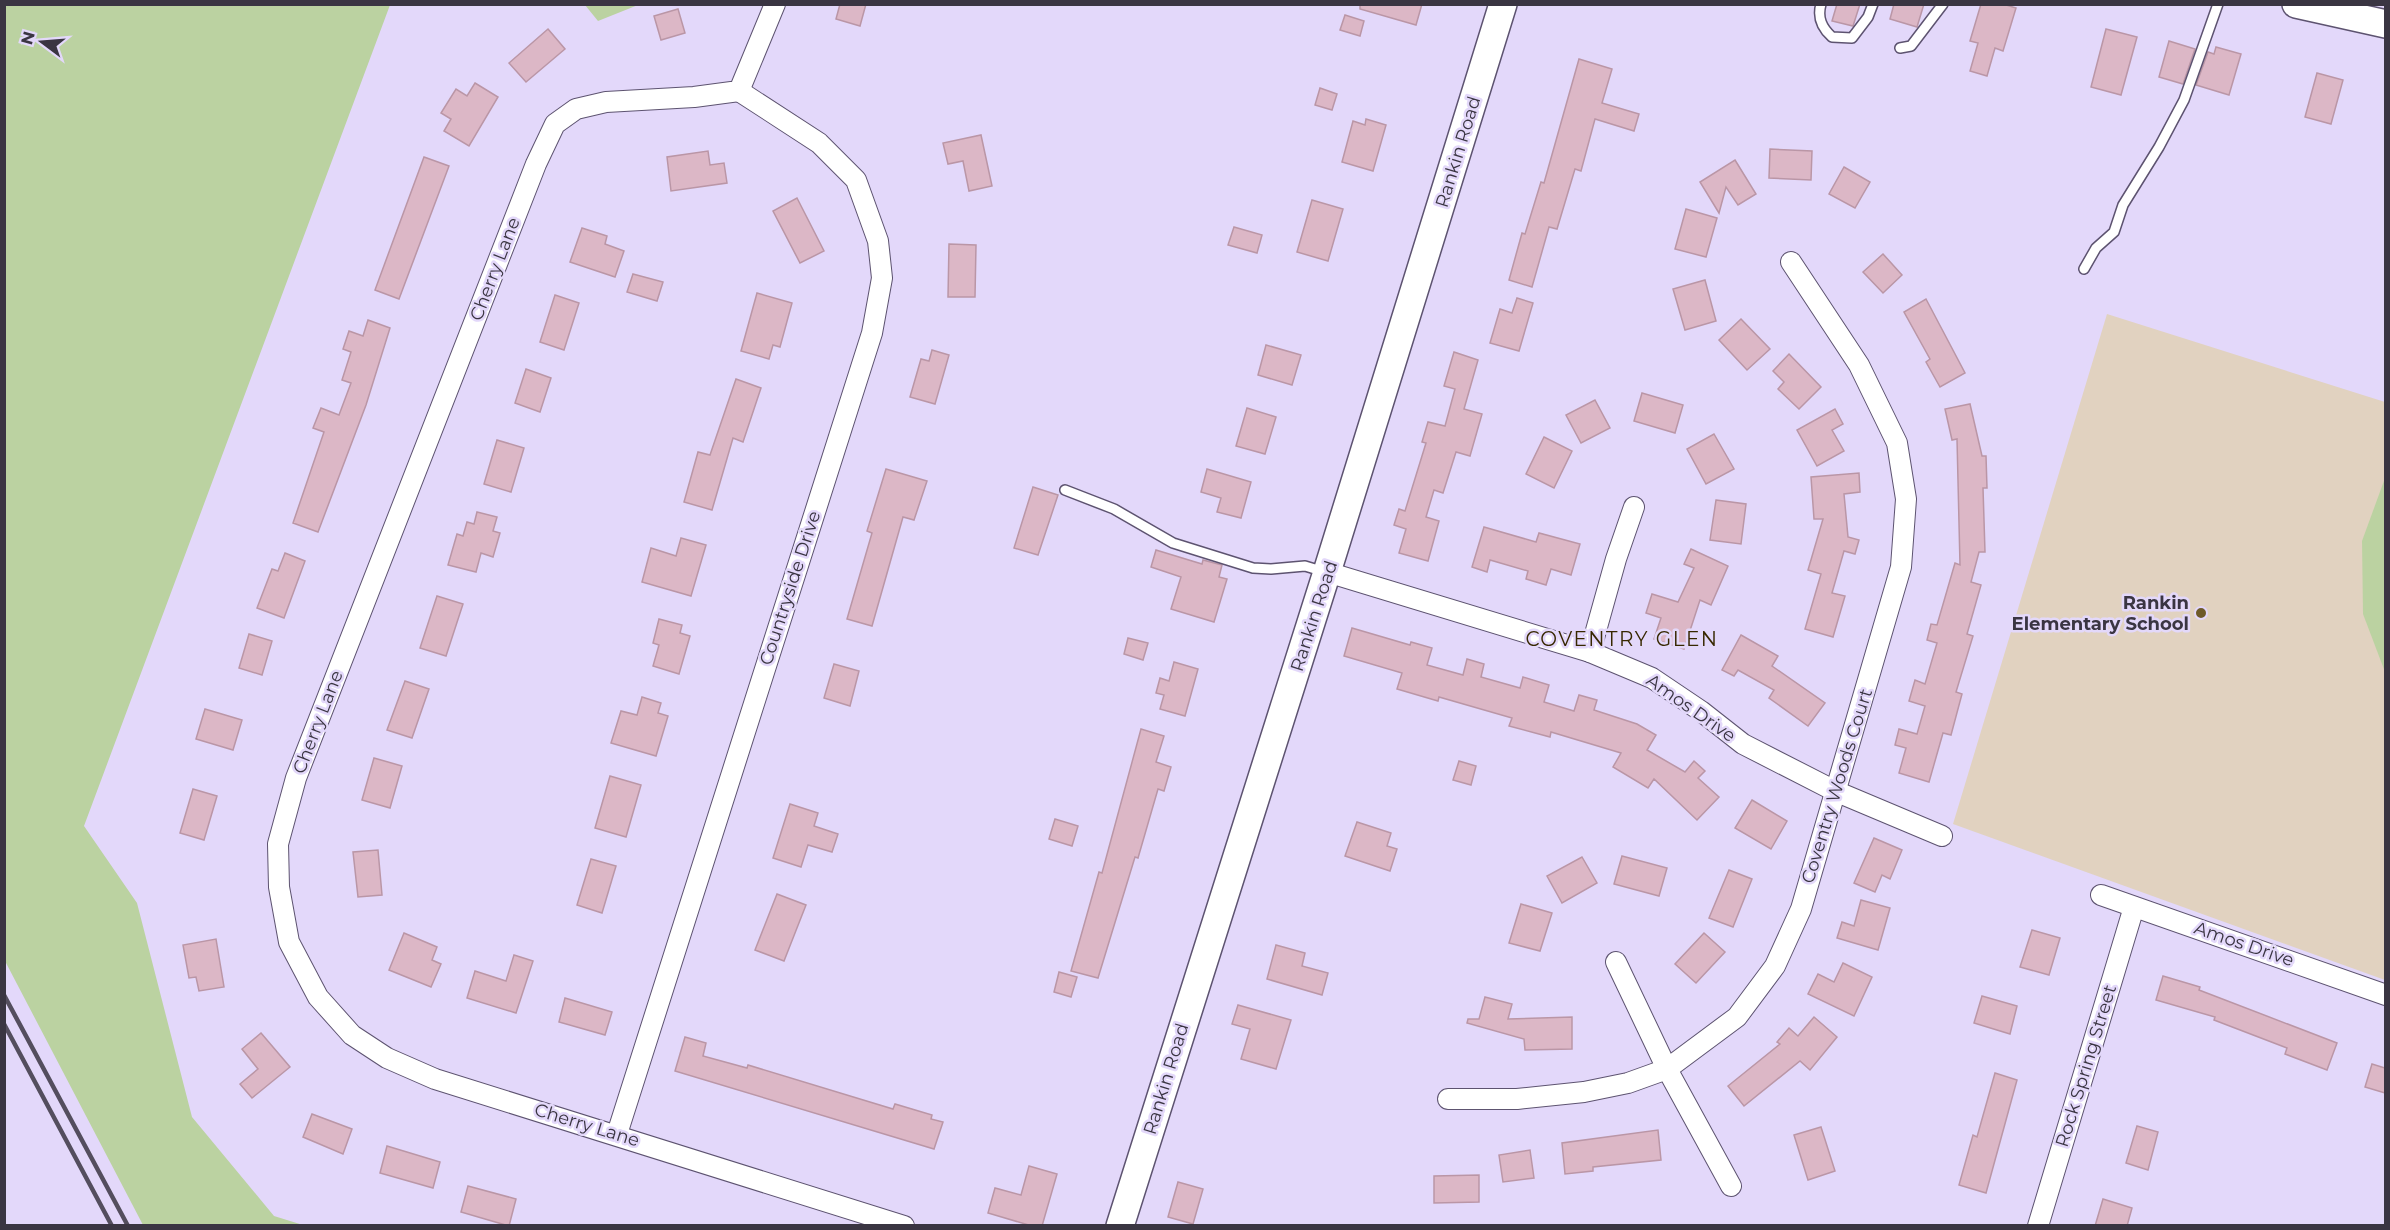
<svg xmlns="http://www.w3.org/2000/svg" width="2390" height="1230" viewBox="0 0 2390 1230" font-family="Montserrat,sans-serif">
  <style>
    .education { fill: #e1d2c0 }
    .green { fill: #bbd2a1 }
    .building { fill: #dcb7c6; stroke: #ba96a6; stroke-width: 1.5 }
    .lines { fill: none; stroke-linecap: round; stroke-linejoin: round }
    .lane-casing { stroke: #5d5370; stroke-width: 12 }
    .street-casing { stroke: #5d5370; stroke-width: 22 }
    .secondary-casing { stroke: #5d5370; stroke-width: 30 }
    .lane { stroke: #fff; stroke-width: 9 }
    .street { stroke: #fff; stroke-width: 20 }
    .secondary { stroke: #fff; stroke-width: 27 }
    .rail { stroke: #544e5e; stroke-width: 4.5 }
    .poi-dot { fill: #6e5a29; stroke: #e3d8fa; stroke-width: 2 }
    .labels { text-anchor: middle; stroke-width: 5; stroke-linejoin: round; paint-order: stroke }
    .street-label { font-size: 18px; fill: #3a3542; stroke: #e3d8fa }
    .poi-label { font-size: 18px; font-weight: bold; fill: #3a3542; stroke: #e3d8fa; text-anchor: end }
    .neighbourhood-label { font-size: 20px; letter-spacing: 1.5px; fill: #372800; stroke: #e3d8fa }
  </style>
  <rect width="100%" height="100%" fill="#e3d8fa"/>
  <polygon class="education" points="2107,314 2385,402 2385,980 1953,824"/>
  <g class="green">
    <polygon points="4,5 390,5 84,826 137,903 192,1117 274,1216 303,1225 143,1225 5,961"/>
    <polygon points="585,5 638,5 598,21"/>
    <polygon points="2385,478 2386,478 2385,672 2363,614 2362,541"/>
  </g>
  <g class="building">
    <polygon points="840,4 866,4 860,26 836,19"/>
    <polygon points="1360,4 1422,4 1416,25 1360,9"/>
    <polygon points="1837,4 1860,4 1853,26 1832,21"/>
    <polygon points="1894,4 1924,4 1917,27 1890,19"/>
    <polygon points="1981,4 2003,4 2016,8 2003,51 1995,48 1987,76 1970,71 1978,43 1970,41"/>
    <polygon points="678,9 685,33 661,40 654,16"/>
    <polygon points="1345,15 1364,21 1360,36 1340,30"/>
    <polygon points="548,29 565,49 526,82 509,63"/>
    <polygon points="2106,29 2137,37 2121,95 2091,87"/>
    <polygon points="2169,41 2195,49 2183,84 2159,77"/>
    <polygon points="2216,47 2241,54 2229,95 2196,85 2208,52 2214,54"/>
    <polygon points="1579,59 1612,69 1602,103 1639,114 1634,131 1595,119 1581,171 1575,169 1557,229 1549,227 1532,287 1509,280 1522,233 1525,234 1541,182 1544,183"/>
    <polygon points="2317,73 2343,80 2331,124 2305,117"/>
    <polygon points="475,83 498,97 469,146 444,131 451,119 441,113 456,89 467,96"/>
    <polygon points="1320,88 1337,94 1332,110 1315,105"/>
    <polygon points="1366,119 1386,125 1373,171 1342,162 1353,121 1365,125"/>
    <polygon points="981,135 992,186 969,191 963,161 948,164 943,143"/>
    <polygon points="1770,149 1812,151 1811,180 1769,178"/>
    <polygon points="708,151 710,165 724,163 727,183 671,191 667,157"/>
    <polygon points="424,157 449,166 399,299 375,290"/>
    <polygon points="1735,160 1756,194 1738,205 1726,187 1719,213 1700,182"/>
    <polygon points="1844,167 1870,182 1855,208 1829,194"/>
    <polygon points="797,198 824,251 800,263 773,211"/>
    <polygon points="1312,200 1343,209 1328,261 1297,252"/>
    <polygon points="1686,209 1717,218 1706,257 1675,249"/>
    <polygon points="1234,227 1262,235 1257,253 1228,245"/>
    <polygon points="582,228 607,236 605,244 624,251 615,277 570,262"/>
    <polygon points="949,244 976,245 975,297 948,297"/>
    <polygon points="1883,254 1902,275 1883,293 1863,272"/>
    <polygon points="633,274 663,282 657,301 627,292"/>
    <polygon points="1705,280 1716,321 1685,330 1673,289"/>
    <polygon points="757,293 792,303 780,347 773,345 769,359 741,351"/>
    <polygon points="555,295 579,303 564,350 540,342"/>
    <polygon points="1517,298 1533,303 1519,351 1490,343 1500,309 1512,313"/>
    <polygon points="1926,299 1965,373 1940,387 1926,362 1930,359 1904,312"/>
    <polygon points="1741,319 1770,349 1747,370 1719,340"/>
    <polygon points="368,320 390,328 366,405 318,532 293,523 324,432 313,428 321,408 339,415 351,383 342,380 351,352 343,349 349,331 363,336"/>
    <polygon points="1266,345 1301,355 1292,385 1258,375"/>
    <polygon points="932,350 949,355 935,404 910,397 921,359 929,361"/>
    <polygon points="1454,352 1478,360 1464,409 1482,414 1470,456 1456,452 1443,493 1434,490 1426,517 1439,521 1428,561 1399,553 1406,529 1394,525 1399,509 1405,511 1426,443 1422,442 1428,422 1445,426 1455,389 1444,386"/>
    <polygon points="1789,354 1821,387 1799,409 1778,389 1784,382 1773,371"/>
    <polygon points="526,369 551,378 540,412 515,403"/>
    <polygon points="736,379 761,388 743,442 733,438 712,510 684,502 698,452 710,455"/>
    <polygon points="1642,393 1683,405 1675,433 1634,421"/>
    <polygon points="1595,400 1610,428 1581,443 1566,415"/>
    <polygon points="1970,404 1982,456 1986,456 1987,488 1983,488 1985,552 1979,552 1971,582 1981,585 1967,634 1973,636 1956,692 1962,694 1951,735 1943,733 1929,782 1899,773 1906,748 1895,745 1899,729 1917,734 1925,706 1909,701 1915,680 1925,684 1937,643 1927,640 1931,624 1937,625 1955,563 1960,565 1957,439 1952,440 1945,409"/>
    <polygon points="1247,408 1276,417 1265,454 1236,446"/>
    <polygon points="1835,409 1843,424 1832,430 1844,451 1817,466 1797,430"/>
    <polygon points="1714,434 1734,469 1706,484 1687,449"/>
    <polygon points="1544,437 1572,451 1554,488 1526,474"/>
    <polygon points="497,440 524,448 511,492 484,484"/>
    <polygon points="886,469 927,481 914,520 903,517 872,626 847,619 872,533 867,531"/>
    <polygon points="1207,469 1251,482 1241,518 1217,512 1221,498 1201,492"/>
    <polygon points="1859,473 1860,492 1844,494 1848,537 1859,540 1855,554 1844,551 1832,593 1845,596 1833,637 1805,629 1821,574 1808,570 1823,519 1814,519 1811,477"/>
    <polygon points="1033,487 1058,495 1038,555 1014,548"/>
    <polygon points="1716,500 1746,504 1741,544 1710,540"/>
    <polygon points="477,512 497,517 493,531 500,533 493,557 481,553 476,572 448,565 457,534 463,536 467,522 474,524"/>
    <polygon points="1484,527 1536,542 1539,533 1580,544 1571,575 1551,569 1546,585 1526,579 1528,571 1490,560 1487,572 1472,567"/>
    <polygon points="681,538 706,545 691,596 642,582 651,548 676,556"/>
    <polygon points="1691,549 1728,566 1711,605 1700,600 1684,649 1654,639 1661,618 1646,613 1652,594 1678,602 1694,568 1684,564"/>
    <polygon points="1156,550 1202,564 1203,560 1222,565 1219,577 1227,579 1214,622 1171,609 1181,577 1151,567"/>
    <polygon points="285,553 305,561 284,618 257,608 272,569 278,571"/>
    <polygon points="437,596 463,604 446,656 420,648"/>
    <polygon points="659,619 682,625 680,633 690,636 679,674 653,666 659,645 653,643"/>
    <polygon points="1352,628 1410,645 1411,642 1432,648 1427,665 1463,675 1467,659 1484,664 1481,677 1520,688 1523,677 1549,685 1544,702 1574,711 1579,695 1597,700 1594,710 1637,724 1656,735 1647,750 1685,772 1694,761 1705,771 1698,778 1719,797 1697,820 1654,779 1648,788 1613,767 1621,753 1551,732 1550,737 1509,726 1512,718 1439,697 1438,701 1397,689 1402,673 1344,656"/>
    <polygon points="249,634 272,641 262,675 239,668"/>
    <polygon points="1741,635 1778,656 1772,666 1825,703 1808,726 1769,698 1774,690 1738,670 1734,676 1722,670"/>
    <polygon points="1128,638 1148,643 1143,660 1124,654"/>
    <polygon points="1174,662 1198,669 1185,716 1160,709 1164,695 1156,693 1160,678 1169,681"/>
    <polygon points="834,664 859,671 850,706 824,698"/>
    <polygon points="405,681 429,689 412,738 387,730"/>
    <polygon points="642,697 661,703 658,713 668,716 656,756 611,743 621,711 637,715"/>
    <polygon points="205,709 242,720 233,750 196,739"/>
    <polygon points="1141,729 1164,736 1156,762 1171,767 1164,791 1158,789 1138,858 1135,857 1098,978 1071,971 1099,872 1102,873"/>
    <polygon points="374,758 402,766 390,808 362,800"/>
    <polygon points="1459,761 1476,766 1471,785 1453,780"/>
    <polygon points="610,776 641,785 626,837 595,828"/>
    <polygon points="193,789 217,796 204,840 180,833"/>
    <polygon points="1752,800 1787,821 1771,849 1735,828"/>
    <polygon points="790,804 818,813 814,826 838,834 832,852 808,845 801,867 773,858"/>
    <polygon points="1055,819 1078,826 1072,846 1049,839"/>
    <polygon points="1357,822 1391,833 1387,846 1397,849 1390,871 1345,856"/>
    <polygon points="1874,838 1902,850 1890,879 1882,875 1875,892 1854,883"/>
    <polygon points="378,850 382,895 358,897 353,852"/>
    <polygon points="1622,856 1667,868 1659,896 1614,884"/>
    <polygon points="1582,857 1597,883 1562,903 1547,876"/>
    <polygon points="591,859 616,866 602,913 577,905"/>
    <polygon points="1729,870 1752,879 1733,927 1709,918"/>
    <polygon points="777,894 806,905 784,961 755,950"/>
    <polygon points="1861,900 1890,908 1878,950 1837,938 1842,922 1854,926"/>
    <polygon points="1521,904 1552,913 1540,951 1509,943"/>
    <polygon points="2032,930 2060,938 2049,975 2020,967"/>
    <polygon points="404,933 437,947 432,960 441,964 431,987 389,970"/>
    <polygon points="1704,933 1725,952 1696,983 1675,964"/>
    <polygon points="216,939 224,987 199,991 196,977 189,978 183,945"/>
    <polygon points="1276,945 1305,953 1302,966 1328,973 1322,995 1267,979"/>
    <polygon points="514,955 533,961 516,1013 467,998 475,971 506,981"/>
    <polygon points="1843,963 1872,977 1854,1016 1808,994 1818,974 1834,982"/>
    <polygon points="1059,972 1077,977 1071,997 1054,992"/>
    <polygon points="2163,976 2200,987 2199,990 2337,1043 2327,1070 2285,1054 2287,1048 2214,1020 2215,1017 2156,1000"/>
    <polygon points="1982,996 2017,1006 2010,1034 1974,1023"/>
    <polygon points="1485,997 1512,1004 1508,1019 1572,1017 1572,1049 1525,1050 1524,1039 1467,1023 1468,1019 1479,1019"/>
    <polygon points="565,998 612,1012 605,1035 559,1022"/>
    <polygon points="1238,1005 1291,1020 1276,1069 1241,1059 1250,1029 1232,1024"/>
    <polygon points="1814,1017 1837,1037 1810,1070 1800,1061 1744,1106 1728,1086 1780,1044 1777,1042 1789,1028 1798,1036"/>
    <polygon points="261,1033 290,1067 252,1098 240,1084 258,1069 242,1049"/>
    <polygon points="685,1037 706,1043 703,1056 747,1068 748,1065 893,1109 895,1104 932,1115 931,1119 943,1122 934,1149 675,1071"/>
    <polygon points="2372,1064 2385,1068 2385,1093 2365,1087"/>
    <polygon points="1995,1073 2017,1080 1986,1193 1959,1185 1973,1135 1977,1137"/>
    <polygon points="312,1114 352,1129 343,1154 303,1137"/>
    <polygon points="2137,1126 2158,1132 2148,1170 2126,1163"/>
    <polygon points="1821,1127 1835,1171 1808,1180 1794,1135"/>
    <polygon points="1658,1130 1661,1160 1593,1167 1593,1171 1565,1174 1562,1143"/>
    <polygon points="387,1146 440,1162 433,1188 380,1173"/>
    <polygon points="1530,1150 1534,1178 1503,1182 1499,1155"/>
    <polygon points="1029,1166 1057,1174 1042,1226 1032,1226 988,1213 995,1188 1021,1195"/>
    <polygon points="1479,1175 1479,1202 1434,1203 1434,1176"/>
    <polygon points="1178,1182 1203,1189 1193,1224 1168,1217"/>
    <polygon points="468,1186 516,1199 509,1226 461,1212"/>
    <polygon points="2103,1199 2132,1208 2127,1226 2095,1226"/>
  </g>
  <g class="lines">
    <g class="lane-casing">
      <g id="lane">
        <path d="M1821,4C1817,18 1822,28 1832,37L1852,38L1868,17L1873,4"/>
        <polyline points="1900,48 1911,46 1943,4"/>
        <polyline points="2084,269 2096,248 2114,232 2123,205 2159,147 2184,100 2218,4"/>
        <polyline points="1065,490 1114,509 1173,543 1253,568 1271,569 1305,566 1325,572"/>
      </g>
    </g>
    <g class="street-casing">
      <g id="street">
        <polyline points="775,4 739,91 694,97 606,102 576,109 555,124 536,164 296,778 278,844 279,887 289,942 318,997 352,1035 387,1058 435,1079 904,1226"/>
        <polyline points="1327,572 1590,652 1652,678 1701,711 1743,744 1835,791 1942,836"/>
        <polyline points="1590,652 1616,559 1634,507"/>
        <polyline points="2101,895 2386,995"/>
        <polyline points="1616,962 1667,1069 1731,1186"/>
        <polyline points="1448,1099 1517,1099 1584,1092 1628,1083 1667,1069 1737,1017 1775,966 1801,909 1901,567 1906,499 1897,443 1859,365 1791,262"/>
        <polyline points="617,1134 872,333 882,278 878,241 856,180 819,143 739,91"/>
        <polyline points="2038,1226 2134,907"/>
      </g>
    </g>
    <g class="secondary-casing">
      <g id="secondary">
        <polyline points="2296,4 2386,24"/>
        <polyline points="1120,1226 1327,572 1503,4"/>
      </g>
    </g>
    <use href="#lane" class="lane"/>
    <use href="#street" class="street"/>
    <use href="#secondary" class="secondary"/>
    <g class="rail">
      <polyline points="4,995 128,1226"/>
      <polyline points="4,1024 112,1226"/>
    </g>
  </g>
  <circle class="poi-dot" cx="2201" cy="613" r="6"/>
  <g class="labels">
    <g class="street-label">
      <text transform="translate(1458 152) rotate(-73)" y="6">Rankin Road</text>
      <text transform="translate(495 269) rotate(-69)" y="6">Cherry Lane</text>
      <text transform="translate(790 588) rotate(-72)" y="6">Countryside Drive</text>
      <text transform="translate(1314 616) rotate(-72)" y="6">Rankin Road</text>
      <text transform="translate(1691 708) rotate(35)" y="6">Amos Drive</text>
      <text transform="translate(318 722) rotate(-69)" y="6">Cherry Lane</text>
      <text transform="translate(1837 786) rotate(-73)" y="6">Coventry Woods Court</text>
      <text transform="translate(2244 944) rotate(19)" y="6">Amos Drive</text>
      <text transform="translate(2086 1066) rotate(-73)" y="6">Rock Spring Street</text>
      <text transform="translate(1166 1079) rotate(-73)" y="6">Rankin Road</text>
      <text transform="translate(587 1125) rotate(17)" y="6">Cherry Lane</text>
    </g>
    <g class="poi-label">
      <text x="2189" y="609">Rankin<tspan x="2189" dy="21">Elementary School</tspan></text>
    </g>
    <g class="neighbourhood-label">
      <text x="1622" y="646">COVENTRY GLEN</text>
    </g>
  </g>
  <rect width="2390" height="1230" fill="none" stroke="#3a3542" stroke-width="12"/>
  <g transform="translate(42 42) rotate(286)" stroke="#e3d8fa" stroke-width="4.5" paint-order="stroke">
  <path d="M0-4.5L10 22L0 15L-10 22Z" fill="#3a3542"/>
  <text y="-9" font-size="16" font-weight="bold" text-anchor="middle" fill="#3a3542">N</text>
  </g>
</svg>
